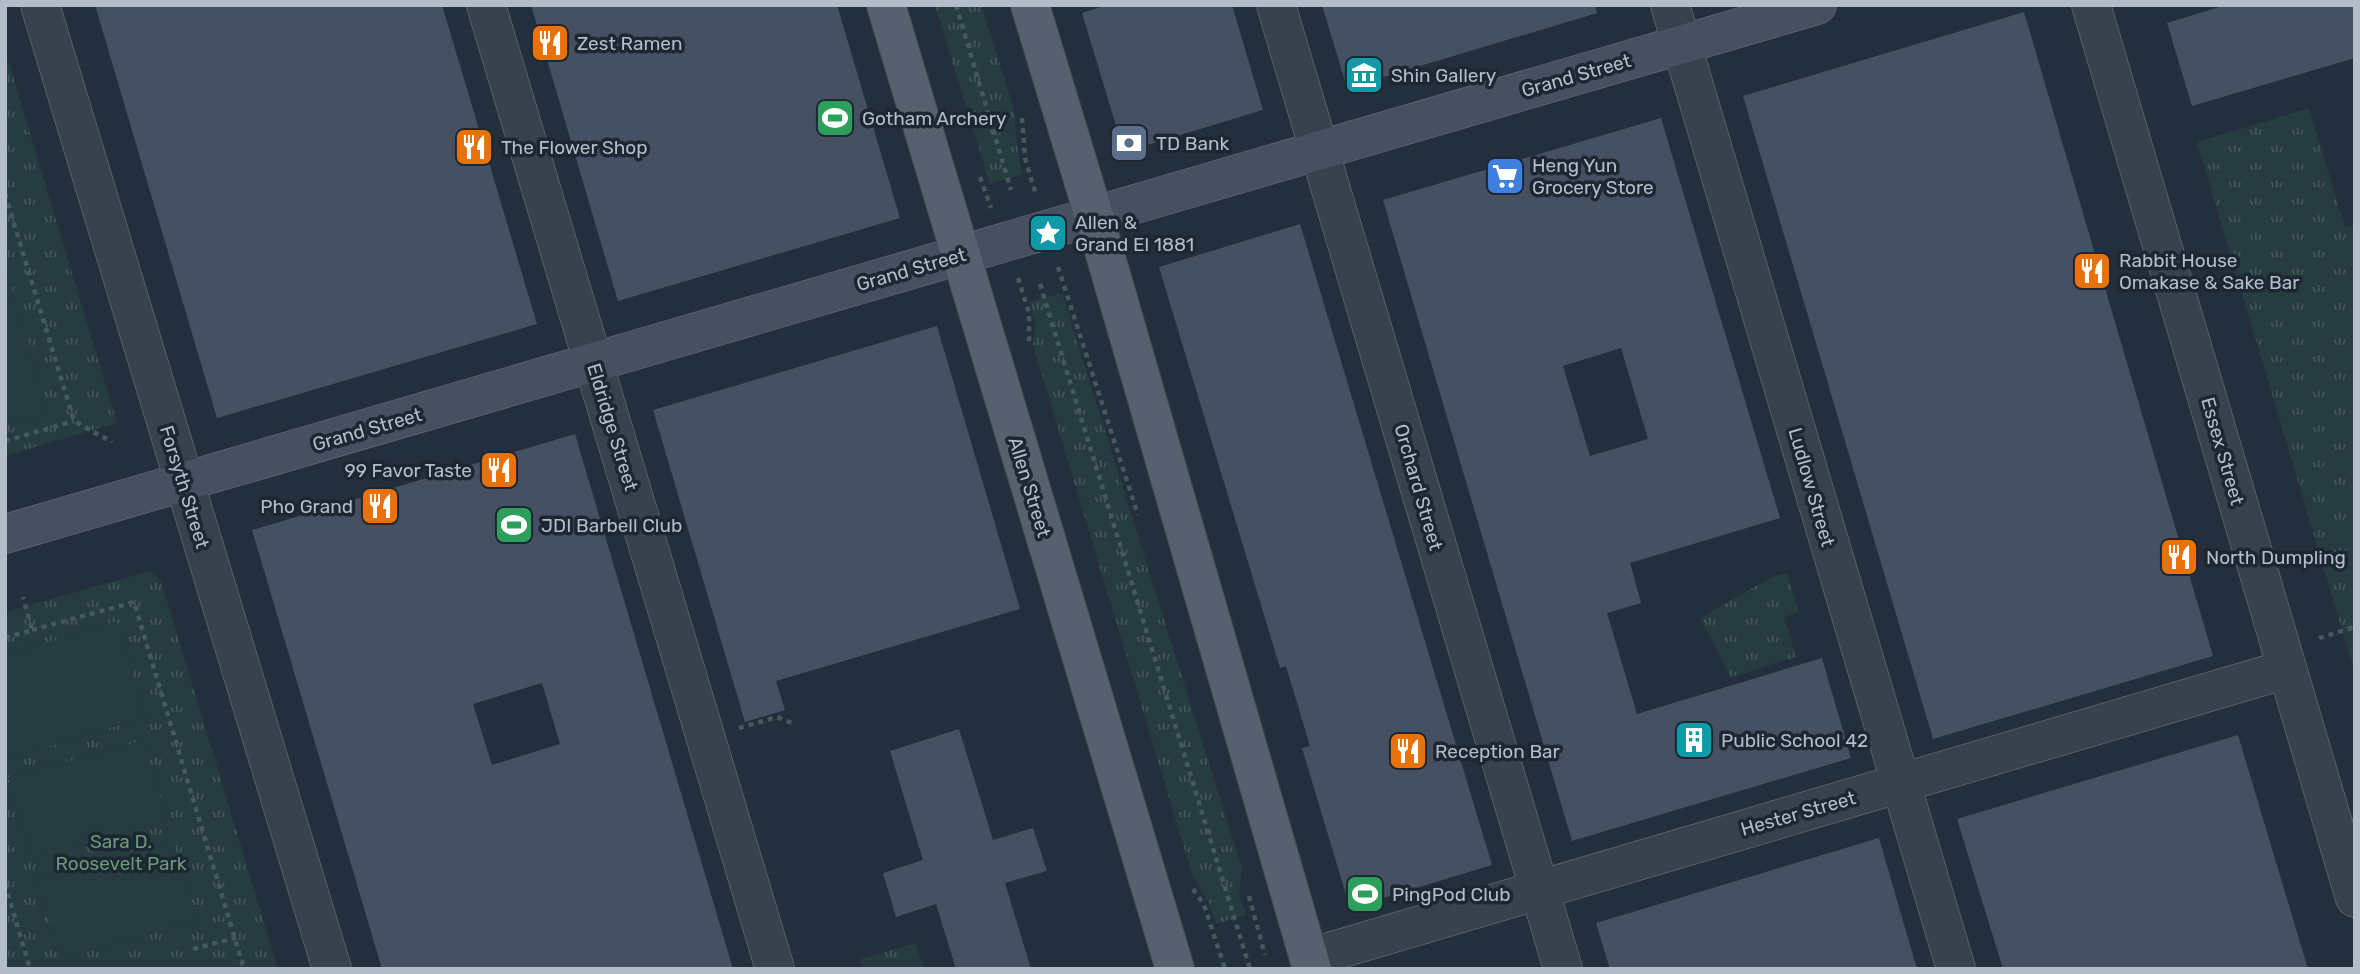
<svg xmlns="http://www.w3.org/2000/svg" width="2360" height="974" viewBox="0 0 2360 974" font-family="Rubik,sans-serif">
  <style>
    .grass { fill: url(#grass-tufts) }
    .pitch { fill: #263c3f }
    .building { fill: #455162; fill-rule: evenodd }
    .lines { fill: none; stroke-linecap: round; stroke-linejoin: round }
    .minor-casing { stroke: #565f6c; stroke-width: 40 }
    .secondary-casing { stroke: #565f6c; stroke-width: 40 }
    .primary-casing { stroke: #414a57; stroke-width: 40 }
    .path { stroke: #44595c; stroke-width: 4.5; stroke-dasharray: 5 5; stroke-linecap: butt }
    .minor { stroke: #38414e; stroke-width: 38 }
    .secondary { stroke: #465061; stroke-width: 38 }
    .primary { stroke: #56606e; stroke-width: 38 }
    .labels { text-anchor: middle; stroke-width: 7; stroke-linejoin: round; paint-order: stroke }
    .poi-label { font-size: 19px; fill: #b4bcc9; stroke: #1d2633; text-anchor: start }
    .street-label { font-size: 19px; fill: #b4bcc9; stroke: #1d2633 }
    .park-label { font-size: 19px; fill: #6b9a76; stroke: #1d2633 }
  </style>
  <defs>
    <pattern id="grass-tufts" width="24" height="20" patternUnits="userSpaceOnUse" patternTransform="scale(1.75)"><rect width="24" height="20" fill="#263c3f"/><path d="M3 7l-1-3M5 7V3M7 7l1-3M15 17l-1-3M17 17v-4M19 17l1-3" fill="none" stroke="#435659"/></pattern>
  </defs>
  <rect width="100%" height="100%" fill="#242f3e"/>
  <g class="grass">
    <path d="M935,5H981C991,38 1003,71 1012,105C1018,129 1015,151 1023,174L990,184Z"/>
    <polygon points="5,50 117,423 5,456"/>
    <polygon points="2309,108 2345,227 2355,224 2355,673 2197,142"/>
    <polygon points="1062,293 1242,869 1239,895 1246,915 1216,924 1209,903 1192,874 1033,345 1036,325 1029,302"/>
    <polygon points="150,571 161,581 278,969 5,969 5,612"/>
    <polygon points="1787,573 1799,612 1784,617 1796,657 1731,677 1700,618 1770,578"/>
    <polygon points="916,943 923,969 863,969 861,959"/>
  </g>
  <g class="pitch">
    <polygon points="5,265 48,414 5,426"/>
    <polygon points="117,621 146,717 5,760 5,655"/>
    <polygon points="144,740 168,821 31,859 8,777"/>
    <polygon points="172,840 197,920 63,958 36,878"/>
  </g>
  <g class="building">
    <polygon points="95,5 442,5 537,324 217,418"/>
    <polygon points="531,5 837,5 900,218 618,301"/>
    <polygon points="1107,5 1232,5 1263,110 1124,152 1082,13"/>
    <polygon points="1322,5 1595,5 1597,13 1347,88"/>
    <polygon points="2226,5 2355,5 2355,58 2192,106 2167,23"/>
    <polygon points="2024,12 2213,656 1933,739 1743,96"/>
    <path d="M1661,118L1780,518L1630,563L1641,603L1607,613L1637,714L1822,658L1851,758L1572,841L1383,200ZM1621,348L1648,439L1590,456L1563,366Z"/>
    <polygon points="1300,224 1492,865 1350,908 1302,748 1310,746 1286,666 1280,668 1159,267"/>
    <polygon points="937,326 1020,609 776,681 785,710 745,722 653,410"/>
    <path d="M575,434L733,969H382L252,530ZM542,683L560,744L492,765L473,704Z"/>
    <polygon points="959,729 993,840 1033,828 1047,871 1005,883 1031,969 956,969 936,904 896,917 883,873 923,860 890,751"/>
    <polygon points="2238,735 2308,969 2003,969 1957,819"/>
    <polygon points="1879,838 1917,969 1610,969 1596,923"/>
  </g>
  <g class="lines">
    <g class="minor-casing">
      <g id="minor">
        <polyline points="40,5 332,969"/>
        <polyline points="486,5 775,969"/>
        <polyline points="1276,5 1563,969"/>
        <polyline points="1670,5 1956,969"/>
        <polyline points="2091,5 2355,898"/>
        <polyline points="1309,958 2287,669"/>
      </g>
    </g>
    <g class="secondary-casing">
      <polyline id="secondary" points="5,534 1817,5"/>
    </g>
    <g class="primary-casing">
      <g id="primary">
        <polyline points="886,5 1175,969"/>
        <polyline points="1030,5 1094,216 1312,969"/>
      </g>
    </g>
    <g class="path">
      <polyline points="956,5 1011,190"/>
      <polyline points="1022,118 1025,158 1036,195"/>
      <polyline points="980,177 991,208"/>
      <polyline points="5,194 74,421 112,442"/>
      <polyline points="1058,267 1138,515"/>
      <polyline points="1018,278 1029,313 1029,342"/>
      <polyline points="1040,284 1250,969"/>
      <polyline points="5,441 74,421"/>
      <polyline points="32,630 134,602 244,969"/>
      <polyline points="5,638 32,630 23,597"/>
      <polyline points="2319,638 2355,627"/>
      <polyline points="739,728 777,717 794,724"/>
      <polyline points="5,884 30,969"/>
      <polyline points="1193,889 1204,905 1225,969"/>
      <polyline points="1249,896 1265,955"/>
      <polyline points="193,949 235,938"/>
    </g>
    <use href="#minor" class="minor"/>
    <use href="#secondary" class="secondary"/>
    <use href="#primary" class="primary"/>
  </g>
  <defs>
    <g id="restaurant-square" transform="scale(2.0125)"><rect x="-9" y="-9" width="18" height="18" rx="4" fill="#e8710a" stroke="#1d2633"/><path d="M-5-6h1v4h1v-4h1v4h1v-4h1v5L-1.5 .5V6h-2V.5L-5-1ZM5-6V6H3V1.5H1.5Q1.5-4 5-6Z" fill="#fff"/></g>
    <g id="museum-square" transform="scale(2.0125)"><rect x="-9" y="-9" width="18" height="18" rx="4" fill="#0f9aa8" stroke="#1d2633"/><path d="M0-6L6-3V-2H-6V-3ZM-5-1h2V3h-2ZM-1-1h2V3h-2ZM3-1h2V3H3ZM-6 4H6V6H-6Z" fill="#fff"/></g>
    <g id="stadium-square" transform="scale(2.0125)"><rect x="-9" y="-9" width="18" height="18" rx="4" fill="#2e9e5b" stroke="#1d2633"/><path d="M0-5a6.5 5 0 1 0 0 10a6.5 5 0 1 0 0-10ZM-3.5-1.8h7v3.6h-7Z" fill="#fff"/></g>
    <g id="bank-square" transform="scale(2.0125)"><rect x="-9" y="-9" width="18" height="18" rx="4" fill="#5c6f8a" stroke="#1d2633"/><path d="M-6-4H6V4H-6ZM0-2.3a2.3 2.3 0 1 0 0 4.6a2.3 2.3 0 1 0 0-4.6Z" fill="#fff"/></g>
    <g id="supermarket-square" transform="scale(2.0125)"><rect x="-9" y="-9" width="18" height="18" rx="4" fill="#3f7fe0" stroke="#1d2633"/><path d="M-6-5.5h2.5l.6 2H6L4.5 2H-2.5L-4.4-4H-6ZM-1.5 3.2a1.3 1.3 0 1 0 .1 0ZM3 3.2a1.3 1.3 0 1 0 .1 0Z" fill="#fff"/></g>
    <g id="sight-square" transform="scale(2.0125)"><rect x="-9" y="-9" width="18" height="18" rx="4" fill="#0f9aa8" stroke="#1d2633"/><path d="M0-6L1.8-2.2L6-1.7L2.9 1.2L3.7 5.4L0 3.3L-3.7 5.4L-2.9 1.2L-6-1.7L-1.8-2.2Z" fill="#fff"/></g>
    <g id="building-square" transform="scale(2.0125)"><rect x="-9" y="-9" width="18" height="18" rx="4" fill="#0f9aa8" stroke="#1d2633"/><path d="M-4-6H4V6H1V3H-1V6H-4ZM-2.5-4.3h1.7v1.8h-1.7ZM.8-4.3h1.7v1.8H.8ZM-2.5-1h1.7V.8h-1.7ZM.8-1h1.7V.8H.8Z" fill="#fff"/></g>
  </defs>
  <g fill-rule="evenodd">
    <use href="#restaurant-square" x="550" y="43"/>
    <use href="#museum-square" x="1364" y="75"/>
    <use href="#stadium-square" x="835" y="118"/>
    <use href="#bank-square" x="1129" y="143"/>
    <use href="#restaurant-square" x="474" y="147"/>
    <use href="#supermarket-square" x="1505" y="176"/>
    <use href="#sight-square" x="1048" y="233"/>
    <use href="#restaurant-square" x="2092" y="271"/>
    <use href="#restaurant-square" x="499" y="470"/>
    <use href="#restaurant-square" x="380" y="506"/>
    <use href="#stadium-square" x="514" y="525"/>
    <use href="#restaurant-square" x="2179" y="557"/>
    <use href="#building-square" x="1694" y="740"/>
    <use href="#restaurant-square" x="1408" y="751"/>
    <use href="#stadium-square" x="1365" y="894"/>
  </g>
  <g class="labels">
    <g class="poi-label">
      <text x="577" y="50">Zest Ramen</text>
      <text x="1391" y="82">Shin Gallery</text>
      <text x="862" y="125">Gotham Archery</text>
      <text x="1156" y="150">TD Bank</text>
      <text x="501" y="154">The Flower Shop</text>
      <text x="1532" y="172">Heng Yun<tspan x="1532" dy="22">Grocery Store</tspan></text>
      <text x="1075" y="229">Allen &amp;<tspan x="1075" dy="22">Grand El 1881</tspan></text>
      <text x="2119" y="267">Rabbit House<tspan x="2119" dy="22">Omakase &amp; Sake Bar</tspan></text>
      <text x="472" y="477" text-anchor="end">99 Favor Taste</text>
      <text x="353" y="513" text-anchor="end">Pho Grand</text>
      <text x="541" y="532">JDI Barbell Club</text>
      <text x="2206" y="564">North Dumpling</text>
      <text x="1721" y="747">Public School 42</text>
      <text x="1435" y="758">Reception Bar</text>
      <text x="1392" y="901">PingPod Club</text>
    </g>
    <g class="street-label">
      <text transform="translate(1576 75) rotate(-16)" y="7">Grand Street</text>
      <text transform="translate(911 269) rotate(-16)" y="7">Grand Street</text>
      <text transform="translate(613 427) rotate(73)" y="7">Eldridge Street</text>
      <text transform="translate(367 429) rotate(-16)" y="7">Grand Street</text>
      <text transform="translate(2223 451) rotate(74)" y="7">Essex Street</text>
      <text transform="translate(185 487) rotate(73)" y="7">Forsyth Street</text>
      <text transform="translate(1030 487) rotate(73)" y="7">Allen Street</text>
      <text transform="translate(1419 487) rotate(74)" y="7">Orchard Street</text>
      <text transform="translate(1812 487) rotate(74)" y="7">Ludlow Street</text>
      <text transform="translate(1798 813) rotate(-16)" y="7">Hester Street</text>
    </g>
    <g class="park-label">
      <text x="121" y="848">Sara D.<tspan x="121" dy="22">Roosevelt Park</tspan></text>
    </g>
  </g>
  <rect width="2360" height="974" fill="none" stroke="#b4bcc9" stroke-width="14"/>
</svg>
